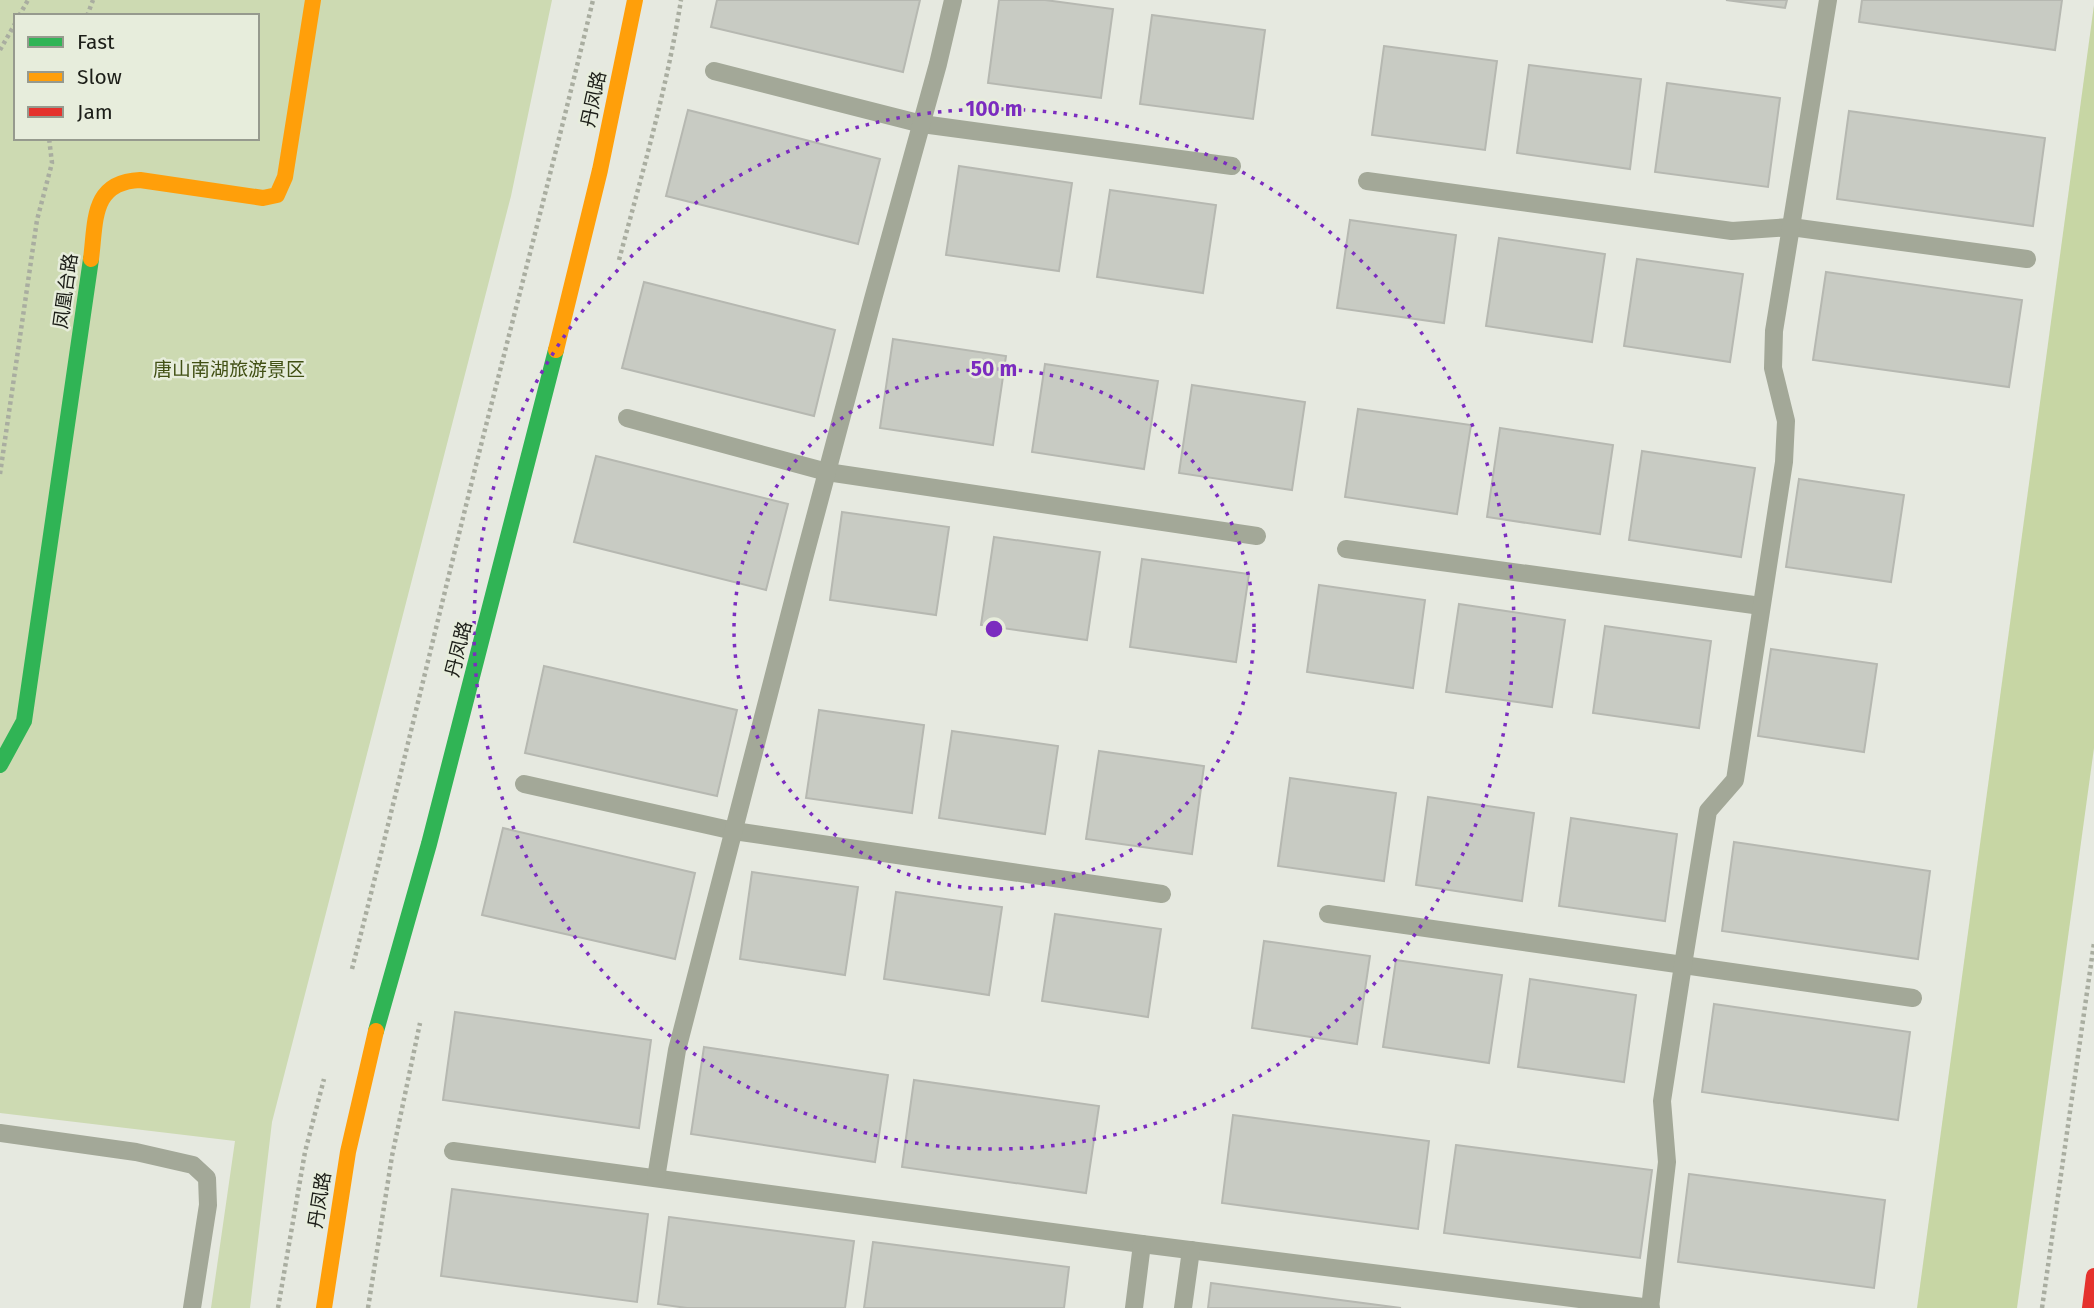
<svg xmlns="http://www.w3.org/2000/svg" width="2094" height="1308" viewBox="0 0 2094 1308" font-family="'Fira Sans','Noto Sans SC',sans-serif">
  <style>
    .green { fill: #cddab2; fill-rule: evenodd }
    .forest { fill: #c7d6a4 }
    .building { fill: #c8cbc3; stroke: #b6b8b1; stroke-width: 2 }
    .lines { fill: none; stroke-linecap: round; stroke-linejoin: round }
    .path { stroke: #a9ada0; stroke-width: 4.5; stroke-dasharray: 3.5 3.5; stroke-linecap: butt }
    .lane { stroke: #a3a898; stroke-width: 18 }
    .fast { stroke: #30b455; stroke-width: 16 }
    .slow { stroke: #ff9f0a; stroke-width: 16 }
    .jam { stroke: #e5322d; stroke-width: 16 }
    .ring { fill: none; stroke: #7b2cbf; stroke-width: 3.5; stroke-dasharray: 3.5 7 }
    .labels { text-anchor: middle; stroke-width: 5; stroke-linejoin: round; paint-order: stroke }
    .street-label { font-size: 19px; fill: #1c1e18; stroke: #e7eddc }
    .park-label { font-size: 19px; fill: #415014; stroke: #e7eddc }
    .centre { fill: #7b2cbf; stroke: #e7eddc; stroke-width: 3.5 }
    .ring-label { font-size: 21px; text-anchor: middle; font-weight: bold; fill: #7b2cbf; stroke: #e7eddc; stroke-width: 5; stroke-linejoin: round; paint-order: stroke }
  </style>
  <rect width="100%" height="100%" fill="#e6e9e0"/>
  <path class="green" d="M0,0H552L511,196L272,1122L250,1308H211L235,1141L0,1113ZM16,16H257V138H16Z"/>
  <polygon class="forest" points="2094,5 2094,748 2017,1308 1917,1308"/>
  <g class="building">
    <polygon points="717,0 920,0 903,72 711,27"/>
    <polygon points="999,0 1045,0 1113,9 1101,98 988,83"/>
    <polygon points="1726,0 1787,0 1785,8"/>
    <polygon points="1862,0 2062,0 2055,50 1859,22"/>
    <polygon points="1152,15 1265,30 1253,119 1140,104"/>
    <polygon points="1384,46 1497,61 1485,150 1372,135"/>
    <polygon points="1529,65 1641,79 1630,169 1517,153"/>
    <polygon points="1667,83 1780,98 1768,187 1655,172"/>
    <polygon points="688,110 880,159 858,244 666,196"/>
    <polygon points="1849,111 2045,138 2033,226 1837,199"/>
    <polygon points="959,166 1072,183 1059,271 946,255"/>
    <polygon points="1110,190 1216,205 1203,293 1097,277"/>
    <polygon points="1350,220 1456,235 1444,323 1337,308"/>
    <polygon points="1499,238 1605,254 1592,342 1486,326"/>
    <polygon points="1637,259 1743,274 1730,362 1624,346"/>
    <polygon points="1826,272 2022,300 2009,387 1813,360"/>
    <polygon points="644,282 835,330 814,416 622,368"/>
    <polygon points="893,339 1006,356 993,445 880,428"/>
    <polygon points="1045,364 1158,381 1144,469 1032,452"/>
    <polygon points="1192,385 1305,402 1292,490 1179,473"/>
    <polygon points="1358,409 1471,425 1457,514 1345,497"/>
    <polygon points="1500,428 1613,445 1600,534 1487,517"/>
    <polygon points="1642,451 1755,468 1741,557 1629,540"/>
    <polygon points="596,456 788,504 766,590 574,542"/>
    <polygon points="1799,479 1904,495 1891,582 1786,567"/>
    <polygon points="842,512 949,527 936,615 830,600"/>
    <polygon points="994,537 1100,552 1087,640 981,625"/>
    <polygon points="1142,559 1249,574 1236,662 1130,647"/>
    <polygon points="1319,585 1425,600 1413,688 1307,672"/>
    <polygon points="1459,604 1565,620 1552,707 1446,692"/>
    <polygon points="1605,626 1711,641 1699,728 1593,713"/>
    <polygon points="1771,649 1877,664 1864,752 1758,736"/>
    <polygon points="544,666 737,710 717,796 525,753"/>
    <polygon points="819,710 924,725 912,813 806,798"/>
    <polygon points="952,731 1058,746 1045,834 939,818"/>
    <polygon points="1099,751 1204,766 1192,854 1086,839"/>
    <polygon points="1290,778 1396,793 1384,881 1278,866"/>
    <polygon points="1428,797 1534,813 1522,901 1416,885"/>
    <polygon points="1571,818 1677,834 1665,921 1559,906"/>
    <polygon points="503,828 695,873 675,959 482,915"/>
    <polygon points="1734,842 1930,871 1918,959 1722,931"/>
    <polygon points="752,872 858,887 845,975 740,959"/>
    <polygon points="896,892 1002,907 989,995 884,979"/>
    <polygon points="1055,914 1161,929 1148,1017 1042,1001"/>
    <polygon points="1264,941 1370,956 1357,1044 1252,1028"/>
    <polygon points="1396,960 1502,975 1489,1063 1383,1047"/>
    <polygon points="1530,979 1636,995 1624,1082 1518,1067"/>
    <polygon points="1714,1004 1910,1032 1898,1120 1702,1092"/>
    <polygon points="455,1012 651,1040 639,1128 443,1100"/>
    <polygon points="704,1047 888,1075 875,1162 691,1134"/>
    <polygon points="914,1080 1099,1106 1086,1193 902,1167"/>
    <polygon points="1233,1115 1429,1141 1418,1229 1222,1203"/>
    <polygon points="1456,1145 1652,1170 1640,1258 1444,1233"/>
    <polygon points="1689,1174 1885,1200 1874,1288 1678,1262"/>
    <polygon points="452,1189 648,1214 637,1302 441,1276"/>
    <polygon points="669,1217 854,1241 845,1308 687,1308 658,1304"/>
    <polygon points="873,1242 1069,1267 1064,1308 864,1308"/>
    <polygon points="1211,1283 1401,1308 1208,1308"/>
  </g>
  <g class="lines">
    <g class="path">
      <polyline points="19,16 28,0"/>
      <polyline points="87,16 93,0"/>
      <polyline points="0,50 16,22"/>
      <path d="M619,260C642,174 667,88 681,0"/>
      <polyline points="0,474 37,220 52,163 49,138"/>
      <path d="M352,969C395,800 435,630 477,461C516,307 556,154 593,0"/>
      <polyline points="278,1308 305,1152 324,1079"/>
      <polyline points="368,1308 392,1156 420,1023"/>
      <polyline points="2042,1308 2094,943"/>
    </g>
    <g class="lane">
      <polyline points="714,71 922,124 1232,166"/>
      <polyline points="1367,181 1732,231 1791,227 2027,259"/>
      <polyline points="627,418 827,472 1257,536"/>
      <polyline points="1346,549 1761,606"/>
      <polyline points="524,784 734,831 1162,894"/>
      <polyline points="1328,914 1913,998"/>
      <polyline points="0,1133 136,1152 193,1165 207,1178 208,1205 192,1308"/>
      <polyline points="453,1151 1142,1244 1651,1308"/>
      <polyline points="656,1178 677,1050 802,566 873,299 938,64 953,0"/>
      <polyline points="1134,1308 1142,1244"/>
      <polyline points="1183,1308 1191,1250"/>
      <polyline points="1650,1308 1667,1162 1662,1101 1683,965 1708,811 1735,780 1784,462 1786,421 1773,368 1774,331 1828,0"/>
    </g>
    <g class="fast">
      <polyline points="0,765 24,721 91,259"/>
      <polyline points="376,1031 429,844 556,350"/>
    </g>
    <g class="slow">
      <path d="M91,259C96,221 91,182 140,180L263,198L277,195L285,177L313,0"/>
      <polyline points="556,350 600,170 635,0"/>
      <polyline points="324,1308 348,1152 376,1031"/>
    </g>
    <polyline class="jam" points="2090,1308 2094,1276"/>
  </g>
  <g class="ring">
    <circle cx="994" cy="629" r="260"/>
    <circle cx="994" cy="629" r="520"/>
  </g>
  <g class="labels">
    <g class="street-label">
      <text transform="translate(593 99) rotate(-78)" y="7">丹凤路</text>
      <text transform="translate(65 291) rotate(-82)" y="7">凤凰台路</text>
      <text transform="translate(458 649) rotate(-76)" y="7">丹凤路</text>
      <text transform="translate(319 1200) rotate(-81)" y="7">丹凤路</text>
    </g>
    <g class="park-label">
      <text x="229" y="376">唐山南湖旅游景区</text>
    </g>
  </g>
  <circle cx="994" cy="629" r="10" class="centre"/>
  <g class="ring-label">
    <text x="994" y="116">100 m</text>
    <text x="994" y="376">50 m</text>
  </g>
  <rect x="14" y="14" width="245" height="126" fill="#e7eddc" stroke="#969a8e" stroke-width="2"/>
  <rect x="28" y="37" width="35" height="10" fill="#30b455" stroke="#969a8e" stroke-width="2"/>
  <text x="77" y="49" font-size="21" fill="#1c1e18">Fast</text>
  <rect x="28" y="72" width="35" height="10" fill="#ff9f0a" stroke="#969a8e" stroke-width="2"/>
  <text x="77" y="84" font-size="21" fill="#1c1e18">Slow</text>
  <rect x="28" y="107" width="35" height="10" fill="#e5322d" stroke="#969a8e" stroke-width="2"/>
  <text x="77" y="119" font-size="21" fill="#1c1e18">Jam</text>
</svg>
